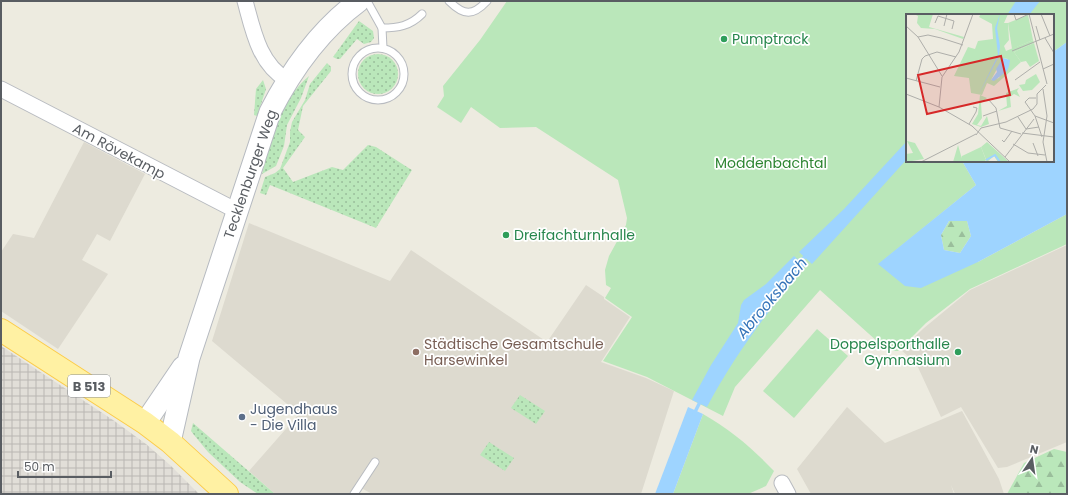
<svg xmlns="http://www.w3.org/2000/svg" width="1068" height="495" viewBox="0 0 1068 495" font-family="Poppins,sans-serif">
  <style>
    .industrial { fill: url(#industrial-grid) }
    .education { fill: #dddacf }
    .grass { fill: url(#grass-dots) }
    .forest { fill: url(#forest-firs) }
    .park { fill: #bae7ba }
    .water { fill: #9ed4ff; fill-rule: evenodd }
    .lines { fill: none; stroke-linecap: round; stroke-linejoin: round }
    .stream { stroke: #9ed4ff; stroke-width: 3.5 }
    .lane-casing { stroke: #b8bbc0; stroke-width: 9 }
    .street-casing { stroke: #b8bbc0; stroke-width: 17 }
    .secondary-casing { stroke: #b6bac0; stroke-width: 23 }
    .primary-casing { stroke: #fccc4a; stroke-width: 24 }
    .lane { stroke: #fff; stroke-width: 7 }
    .street { stroke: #fff; stroke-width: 15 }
    .secondary { stroke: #fff; stroke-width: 21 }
    .primary { stroke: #fff1a3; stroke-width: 22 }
    .leisure-dot { fill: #2e9e5b; stroke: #fff; stroke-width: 1.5 }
    .education-dot { fill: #8d6e63; stroke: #fff; stroke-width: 1.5 }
    .service-dot { fill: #5c6f8a; stroke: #fff; stroke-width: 1.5 }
    .labels { text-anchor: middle; stroke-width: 3.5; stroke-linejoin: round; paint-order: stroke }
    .shield { fill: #fff; stroke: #8b8e91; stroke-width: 1 }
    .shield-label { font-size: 13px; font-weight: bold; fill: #595d62 }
    .leisure-label { font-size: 14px; fill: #27864d; stroke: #fff; text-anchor: start }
    .street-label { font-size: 14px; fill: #595d62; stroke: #fff }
    .park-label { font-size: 14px; fill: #2e8532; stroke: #fff }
    .education-label { font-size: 14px; fill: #785e54; stroke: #fff; text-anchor: start }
    .service-label { font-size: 14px; fill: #4e5e75; stroke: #fff; text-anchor: start }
    .water-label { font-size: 15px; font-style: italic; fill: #3473b8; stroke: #fff }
    .inset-river { fill: none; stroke: #9ed4ff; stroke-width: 2 }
    .inset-road { fill: none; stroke: #aeaeaa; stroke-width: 1 }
    .view { fill: #d62828; fill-opacity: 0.15; stroke: #d62828; stroke-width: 2 }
    .inset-edge { fill: none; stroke: #595d62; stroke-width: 2 }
  </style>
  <defs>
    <pattern id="industrial-grid" width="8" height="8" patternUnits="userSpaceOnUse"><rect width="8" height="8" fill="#e1ded8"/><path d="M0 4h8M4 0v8" fill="none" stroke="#b9b7b3"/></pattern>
    <pattern id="grass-dots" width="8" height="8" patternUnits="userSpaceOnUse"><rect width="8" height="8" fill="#bae7ba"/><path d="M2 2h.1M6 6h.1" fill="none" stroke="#9abe9b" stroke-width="1.8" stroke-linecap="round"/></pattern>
    <pattern id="forest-firs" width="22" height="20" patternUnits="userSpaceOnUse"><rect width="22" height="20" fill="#bae7ba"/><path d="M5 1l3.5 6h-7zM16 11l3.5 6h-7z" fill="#9abe9b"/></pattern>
  </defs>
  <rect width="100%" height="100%" fill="#edebe0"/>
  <polygon class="industrial" points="1,346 113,420 146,444 170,465 199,494 1,494"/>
  <g class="education">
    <polygon points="84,142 145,174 110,241 97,234 82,260 108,274 58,349 1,311 1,252 13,234 34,238"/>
    <polygon points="249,223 390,281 411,250 547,342 586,285 604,297 604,299 630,317 601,362 646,378 674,391 641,494 372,494 356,485 350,494 275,494 249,471 299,414 212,341"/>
    <polygon points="1067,245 1067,442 1007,467 998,468 961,407 941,417 916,363 901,350 924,328 970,290"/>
    <polygon points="847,407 885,443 962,411 999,479 1004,494 955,494 951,485 954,494 811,494 797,469"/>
  </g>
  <g class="grass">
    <polygon points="359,21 373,31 374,38 371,42 364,44 357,39 340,59 337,59 333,57"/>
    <circle cx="378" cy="74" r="20"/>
    <polygon points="327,63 331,67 331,71 303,106 298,130 305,137 283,168 293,182 332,167 343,170 368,145 376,147 407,167 412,170 376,228 270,185 266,195 260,193 265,177 275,173 280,169 290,142 290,132 292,122 305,100 310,84"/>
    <path d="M309,76L301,98L287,125L284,146L276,166L262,174C270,141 281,99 309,76Z"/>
    <polygon points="263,80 266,89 257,116 254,115 256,89"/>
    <polygon points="520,395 545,411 536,424 511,408"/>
    <polygon points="193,423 275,494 258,494 240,482 208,452 194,435 191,431"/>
    <polygon points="489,442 514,458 505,471 480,455"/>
  </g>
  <g class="forest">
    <polygon points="949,221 967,221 971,236 960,253 944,250 941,235"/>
    <polygon points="1054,449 1067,452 1067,494 1007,494 1024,463"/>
  </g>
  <g class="park">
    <polygon points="507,1 1067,1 1067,42 1053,52 1053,15 907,15 907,161 962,161 976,185 879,264 978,262 1067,214 1067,244 970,289 926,323 898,351 888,351 820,290 735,387 723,416 647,377 603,361 632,317 605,298 611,288 606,285 605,270 609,256 626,225 627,218 618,180 536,127 500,128 471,107 461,123 437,107 444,96 443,86 480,40"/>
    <polygon points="817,329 848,356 794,418 763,391"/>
    <path d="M703,414C731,430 752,448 774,471L766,486L748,494H673Z"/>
  </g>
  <g class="water">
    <polygon points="1016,1 1040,1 1029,15 1007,15"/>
    <path d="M1067,42V214L978,262L921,288L905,286L878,264L976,185L962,161H1053V52ZM949,221H967L971,236L960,253L944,250L941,235Z"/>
    <polygon points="907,141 907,159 812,264 799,252 844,209"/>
    <path d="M794,256L805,266C768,311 734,356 707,407L692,400L711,365L738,323L741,305L744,300L766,284Z"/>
    <polygon points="688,407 703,414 673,494 655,494"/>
  </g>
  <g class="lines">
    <g class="stream">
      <polyline points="797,264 807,255"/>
      <polyline points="694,414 701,400"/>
    </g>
    <g class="lane-casing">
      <g id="lane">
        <polyline points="367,1 382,28 383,48"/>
        <path d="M449,1C464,16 473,16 487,1"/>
        <path d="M382,28C398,28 410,26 422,14"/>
        <circle cx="378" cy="74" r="26"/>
        <polyline points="354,494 375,462"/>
      </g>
    </g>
    <g class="street-casing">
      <g id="street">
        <path d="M245,1C253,30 259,64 287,80"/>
        <polyline points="1,89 237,211"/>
        <polyline points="782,483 788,494"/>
      </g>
    </g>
    <g class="secondary-casing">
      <g id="secondary">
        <polyline points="145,423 183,367"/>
        <path d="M170,442L189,358L270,112C291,71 321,29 359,1"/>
      </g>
    </g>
    <g class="primary-casing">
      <polyline id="primary" points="1,330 145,423 170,442 227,494"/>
    </g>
    <use href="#lane" class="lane"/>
    <use href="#street" class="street"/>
    <use href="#secondary" class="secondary"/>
    <use href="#primary" class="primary"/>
  </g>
  <g class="leisure-dot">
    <circle cx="724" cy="39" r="4"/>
    <circle cx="506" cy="235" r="4"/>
    <circle cx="958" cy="352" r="4"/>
  </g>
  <circle class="education-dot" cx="416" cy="352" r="4"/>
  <circle class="service-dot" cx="242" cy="417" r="4"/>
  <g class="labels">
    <rect class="shield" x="68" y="375" width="42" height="22" rx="3"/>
    <g class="shield-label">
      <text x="89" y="391">B 513</text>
    </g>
    <g class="leisure-label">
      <text x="732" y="44">Pumptrack</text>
      <text x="514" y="240">Dreifachturnhalle</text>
      <text x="950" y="349" text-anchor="end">Doppelsporthalle<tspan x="950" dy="16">Gymnasium</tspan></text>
    </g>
    <g class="street-label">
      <text transform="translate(119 151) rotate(28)" y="5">Am Rövekamp</text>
      <text transform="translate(250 174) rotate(-71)" y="5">Tecklenburger Weg</text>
    </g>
    <g class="park-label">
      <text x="771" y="168">Moddenbachtal</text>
    </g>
    <g class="education-label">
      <text x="424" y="349">Städtische Gesamtschule<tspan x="424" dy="16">Harsewinkel</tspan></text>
    </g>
    <g class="service-label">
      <text x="250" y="414">Jugendhaus<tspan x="250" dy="16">- Die Villa</tspan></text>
    </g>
    <g class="water-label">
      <text transform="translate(772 298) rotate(-50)" y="5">Abrooksbach</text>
    </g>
  </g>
  <g transform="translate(906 14)">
    <rect width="148" height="148" fill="#edebe0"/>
    <path d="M75,133L80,146L78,148H54L56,142Z" fill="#bae7ba"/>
    <path d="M113,74L111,77L114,83L108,80L104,83L105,93L92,97L101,92L100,79ZM81,128L103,148H92L88,142L81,148L75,133ZM52,131L56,145L54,148H47Z" fill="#bae7ba"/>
    <path d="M122,1L127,26L106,35L102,9ZM128,29L133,47L124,53L120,47L115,48L108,38Z" fill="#bae7ba"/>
    <path d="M8,0H27L23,13L58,23L57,25L29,15L15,14L11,9L12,2ZM75,0H102L98,9H102L103,26L98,32L100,37L127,26L128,29L108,38L115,48L88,72L81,69L76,81L65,79L63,64L48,62L62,33L69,35L72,27L87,25L86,10L73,3ZM97,44L102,45L93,64L85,66ZM130,60L134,68L126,76L117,77L113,71L119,70L120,66ZM74,81L81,84L75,89L76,104L71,111L75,112L81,102L83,110L75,113L66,110L72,100ZM1,127L9,129L18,145L0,148V140L7,139Z" fill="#bae7ba" fill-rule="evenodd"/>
    <path d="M94,0L91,14L94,32L93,42L73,80L92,41L89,14ZM97,44L104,46L103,52L101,57L88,67L85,66L91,58L90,55Z" fill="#9ed4ff"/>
    <path class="inset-river" d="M80,146L89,141L94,148"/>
    <path class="inset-road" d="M108,0L110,6L123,0M123,0L141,70M135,0L144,22M29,9L32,2L48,7L46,15M0,12L12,23L36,62M38,12L41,0M130,12L134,26M12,23L22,21L35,24M35,24L57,31M139,24L148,39M106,37L148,20M137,55L148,50M0,64L34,73M109,66L134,48M10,67L16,45L19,42L31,38L50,43M137,75L141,102L137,128L141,148M0,80L33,93L66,112L104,148M130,84H123L119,88L129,102L136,123M82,85L90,94L94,114L115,120M33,93L36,63L53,38L67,0M77,102L91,97M129,102L148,109M112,103L120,115M63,110L70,98L71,94L67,93M120,115L133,113M116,119L148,123M70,121L75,114L100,108L127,95L131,90V80L140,71M96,126L98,128L106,117M127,129L132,142M107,130L122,139L139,141M99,143L128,105M15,148L70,120"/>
    <path class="view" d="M95,42L104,81L21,100L12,61Z"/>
    <rect width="148" height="148" class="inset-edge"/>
  </g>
  <rect width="1068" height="495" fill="none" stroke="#595d62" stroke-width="4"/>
  <g transform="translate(1032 459) rotate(13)" stroke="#ffffff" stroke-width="3" paint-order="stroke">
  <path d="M0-3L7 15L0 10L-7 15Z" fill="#595d62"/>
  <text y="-6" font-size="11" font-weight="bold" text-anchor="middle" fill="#595d62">N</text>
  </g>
  <path d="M18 471v6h93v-6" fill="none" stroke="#595d62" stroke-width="2"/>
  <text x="24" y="471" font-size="12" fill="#595d62" stroke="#ffffff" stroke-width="3" paint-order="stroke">50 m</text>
</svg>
